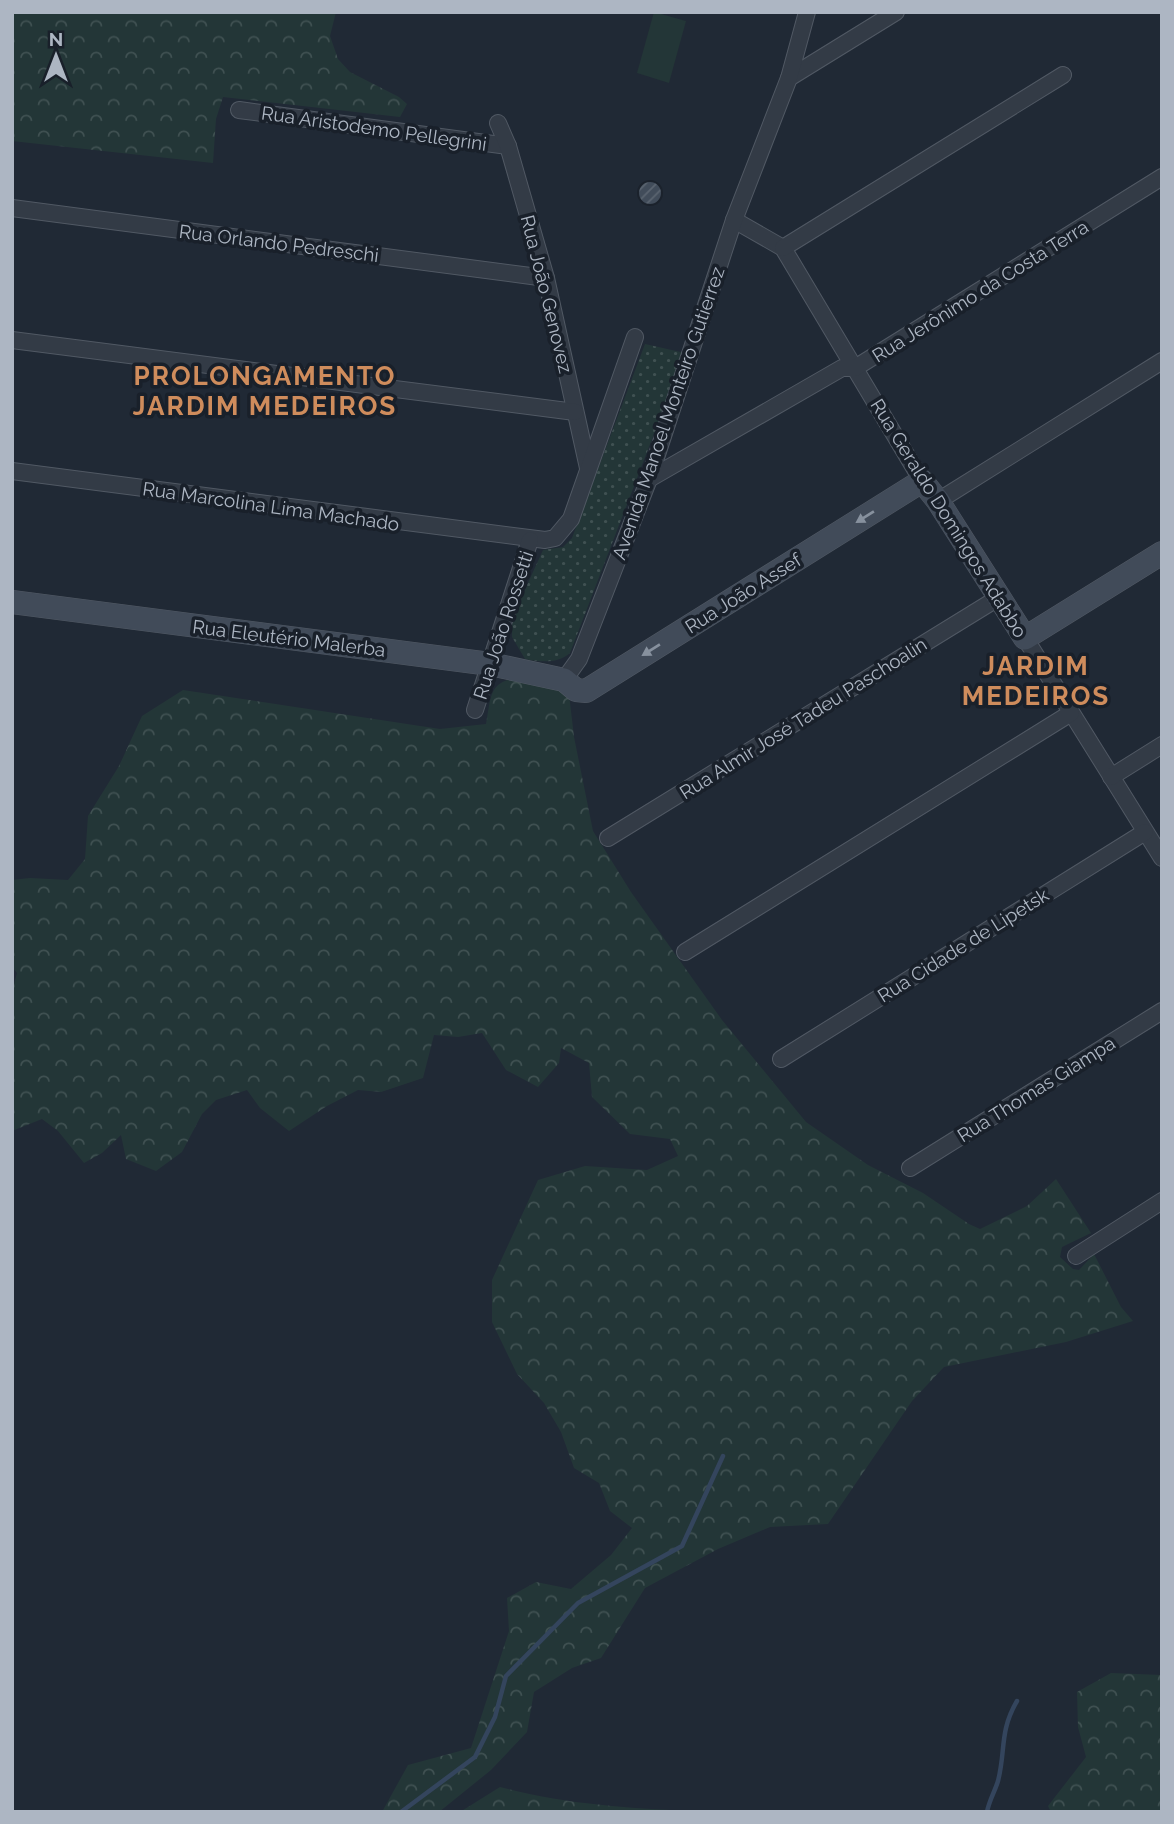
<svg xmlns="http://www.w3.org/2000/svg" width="1174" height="1824" viewBox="0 0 1174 1824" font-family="Raleway,sans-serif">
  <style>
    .green { fill: #233637 }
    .forest { fill: url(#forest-crowns) }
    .park { fill: url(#park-dots) }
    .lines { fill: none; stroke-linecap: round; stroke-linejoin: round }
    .stream { stroke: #34455d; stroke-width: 4.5 }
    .building { fill: url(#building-hatch); stroke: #1b222c; stroke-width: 2 }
    .street-casing { stroke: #515964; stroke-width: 18 }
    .secondary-casing { stroke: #515964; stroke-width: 24 }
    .street { stroke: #333b46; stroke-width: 16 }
    .secondary { stroke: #414b59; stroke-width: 23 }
    .oneway { fill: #87919e }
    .labels { text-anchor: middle; stroke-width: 7; stroke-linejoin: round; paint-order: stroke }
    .street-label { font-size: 19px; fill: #adb6c3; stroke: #19202a }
    .district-label { font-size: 26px; font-weight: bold; letter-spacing: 2px; fill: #cf8c5c; stroke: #19202a }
  </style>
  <defs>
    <pattern id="forest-crowns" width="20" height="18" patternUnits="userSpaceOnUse" patternTransform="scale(1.75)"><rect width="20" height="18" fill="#233637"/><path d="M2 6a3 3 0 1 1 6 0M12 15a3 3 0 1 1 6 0" fill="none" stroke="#405152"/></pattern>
    <pattern id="park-dots" width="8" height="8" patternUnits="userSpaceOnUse" patternTransform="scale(1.75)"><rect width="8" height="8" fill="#233637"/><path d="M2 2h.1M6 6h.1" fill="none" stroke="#405152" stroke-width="1.8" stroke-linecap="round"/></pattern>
    <pattern id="building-hatch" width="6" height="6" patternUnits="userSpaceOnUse" patternTransform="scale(1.75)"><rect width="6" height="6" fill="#414c5a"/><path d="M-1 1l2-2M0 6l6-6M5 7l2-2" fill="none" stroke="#5a6470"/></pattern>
  </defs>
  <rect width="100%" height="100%" fill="#202935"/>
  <polygon class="green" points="654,12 686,21 669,83 637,73"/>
  <g class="forest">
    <polygon points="12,12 336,12 330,36 338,59 350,72 399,97 407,104 400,117 223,97 216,119 213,163 12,141"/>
    <path d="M518,678L540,679L569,694L574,737L593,831L631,892L722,1020L806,1122L868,1165L923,1193L969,1224L980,1229L1027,1206L1056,1179L1091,1233L1062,1247L1060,1257L1073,1269L1079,1270L1094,1254L1121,1307L1133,1321L1066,1342L944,1367L912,1401L828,1524L770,1527L718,1549L645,1588L601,1658L572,1668L534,1692L527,1732L491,1770L439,1812H382L408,1765L471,1748L509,1631L507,1598L536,1582L571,1589L611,1555L632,1528L610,1511L599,1483L574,1468L561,1432L544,1403L517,1374L492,1322V1280L538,1180L585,1166L647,1170L678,1156L670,1139L630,1134L592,1097L589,1063L561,1048L559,1063L538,1087L506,1070L482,1033L458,1037L434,1035L423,1078L381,1092L358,1090L327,1106L289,1131L260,1108L247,1090L216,1100L202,1114L182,1152L156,1171L126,1159L121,1135L102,1153L84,1163L58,1131L42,1119L12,1131V991L17,973L12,967V880L30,878L68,880L85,859L88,816L119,766L142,716L183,690L440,729L486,724C491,699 488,681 518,678Z"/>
    <polygon points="1111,1673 1162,1675 1162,1812 1051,1812 1048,1806 1086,1757 1078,1727 1077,1692"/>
    <path d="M500,1787C564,1804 624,1808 689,1811L460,1812Z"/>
  </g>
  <path class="park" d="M645,344L685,353L570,653C557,664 541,662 525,659L512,637V618L543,550L563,547L572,538Z"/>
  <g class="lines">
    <g class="stream">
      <polyline points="401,1812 475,1757 495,1717 506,1676 578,1603 682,1546 723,1456"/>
      <path d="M987,1812C989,1801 995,1791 998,1781C1006,1750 999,1732 1017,1701"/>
    </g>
  </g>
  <circle class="building" cx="650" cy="193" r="12"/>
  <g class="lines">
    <g class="street-casing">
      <g id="street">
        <polyline points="789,78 896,12"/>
        <polyline points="239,110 508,146"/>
        <polyline points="498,123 508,146 546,278 588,468"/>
        <polyline points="12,208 546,278"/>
        <polyline points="734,220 783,248 922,481"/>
        <polyline points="783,248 1063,75"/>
        <polyline points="12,340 575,412"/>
        <polyline points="12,471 545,540 555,538 571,519 635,337"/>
        <polyline points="649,479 842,368 855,368 1162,177"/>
        <polyline points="938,501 1162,361"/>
        <polyline points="1025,638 1162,858"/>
        <polyline points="564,680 579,659 649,479 734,220 789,78 807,12"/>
        <polyline points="475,710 530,540"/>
        <polyline points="1111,777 1162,745"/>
        <polyline points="608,838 998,598"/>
        <polyline points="685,952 1071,713"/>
        <polyline points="781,1059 1145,832"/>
        <polyline points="910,1168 1162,1011"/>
        <polyline points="1076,1256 1162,1201"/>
      </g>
    </g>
    <g class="secondary-casing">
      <polyline id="secondary" points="12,602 490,664 564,680 576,690 586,691 922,481 938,501 1025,638 1162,553"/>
    </g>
    <use href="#street" class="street"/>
    <use href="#secondary" class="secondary"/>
  </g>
  <defs><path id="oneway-solid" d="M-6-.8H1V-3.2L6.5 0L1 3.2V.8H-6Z" transform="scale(1.75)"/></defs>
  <g class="oneway">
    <use href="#oneway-solid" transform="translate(865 517) rotate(148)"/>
    <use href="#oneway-solid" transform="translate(651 650) rotate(148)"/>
  </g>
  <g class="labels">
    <g class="street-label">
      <text transform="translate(374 128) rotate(8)" y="7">Rua Aristodemo Pellegrini</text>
      <text transform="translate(279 243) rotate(7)" y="7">Rua Orlando Pedreschi</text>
      <text transform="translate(980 291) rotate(-32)" y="7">Rua Jerônimo da Costa Terra</text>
      <text transform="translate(547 294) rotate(76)" y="7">Rua João Genovez</text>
      <text transform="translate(668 413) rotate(-71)" y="7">Avenida Manoel Monteiro Gutierrez</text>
      <text transform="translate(271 506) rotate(8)" y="7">Rua Marcolina Lima Machado</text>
      <text transform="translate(949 518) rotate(58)" y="7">Rua Geraldo Domingos Adabbo</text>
      <text transform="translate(743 593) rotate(-32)" y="7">Rua João Assef</text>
      <text transform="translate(503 625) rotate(-72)" y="7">Rua João Rossetti</text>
      <text transform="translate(289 638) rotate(7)" y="7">Rua Eleutério Malerba</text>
      <text transform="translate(803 718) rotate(-32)" y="7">Rua Almir José Tadeu Paschoalin</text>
      <text transform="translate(963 945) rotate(-32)" y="7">Rua Cidade de Lipetsk</text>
      <text transform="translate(1036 1089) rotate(-32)" y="7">Rua Thomas Giampa</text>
    </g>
    <g class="district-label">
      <text x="265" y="385">PROLONGAMENTO<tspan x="265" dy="30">JARDIM MEDEIROS</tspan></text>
      <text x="1036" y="675">JARDIM<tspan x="1036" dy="30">MEDEIROS</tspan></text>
    </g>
  </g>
  <rect width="1174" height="1824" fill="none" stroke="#adb6c3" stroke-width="28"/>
  <g transform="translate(56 56)" stroke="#19202a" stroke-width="5" paint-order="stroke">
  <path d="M0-5L12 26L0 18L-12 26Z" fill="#adb6c3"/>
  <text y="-10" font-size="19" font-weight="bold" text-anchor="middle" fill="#adb6c3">N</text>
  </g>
</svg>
